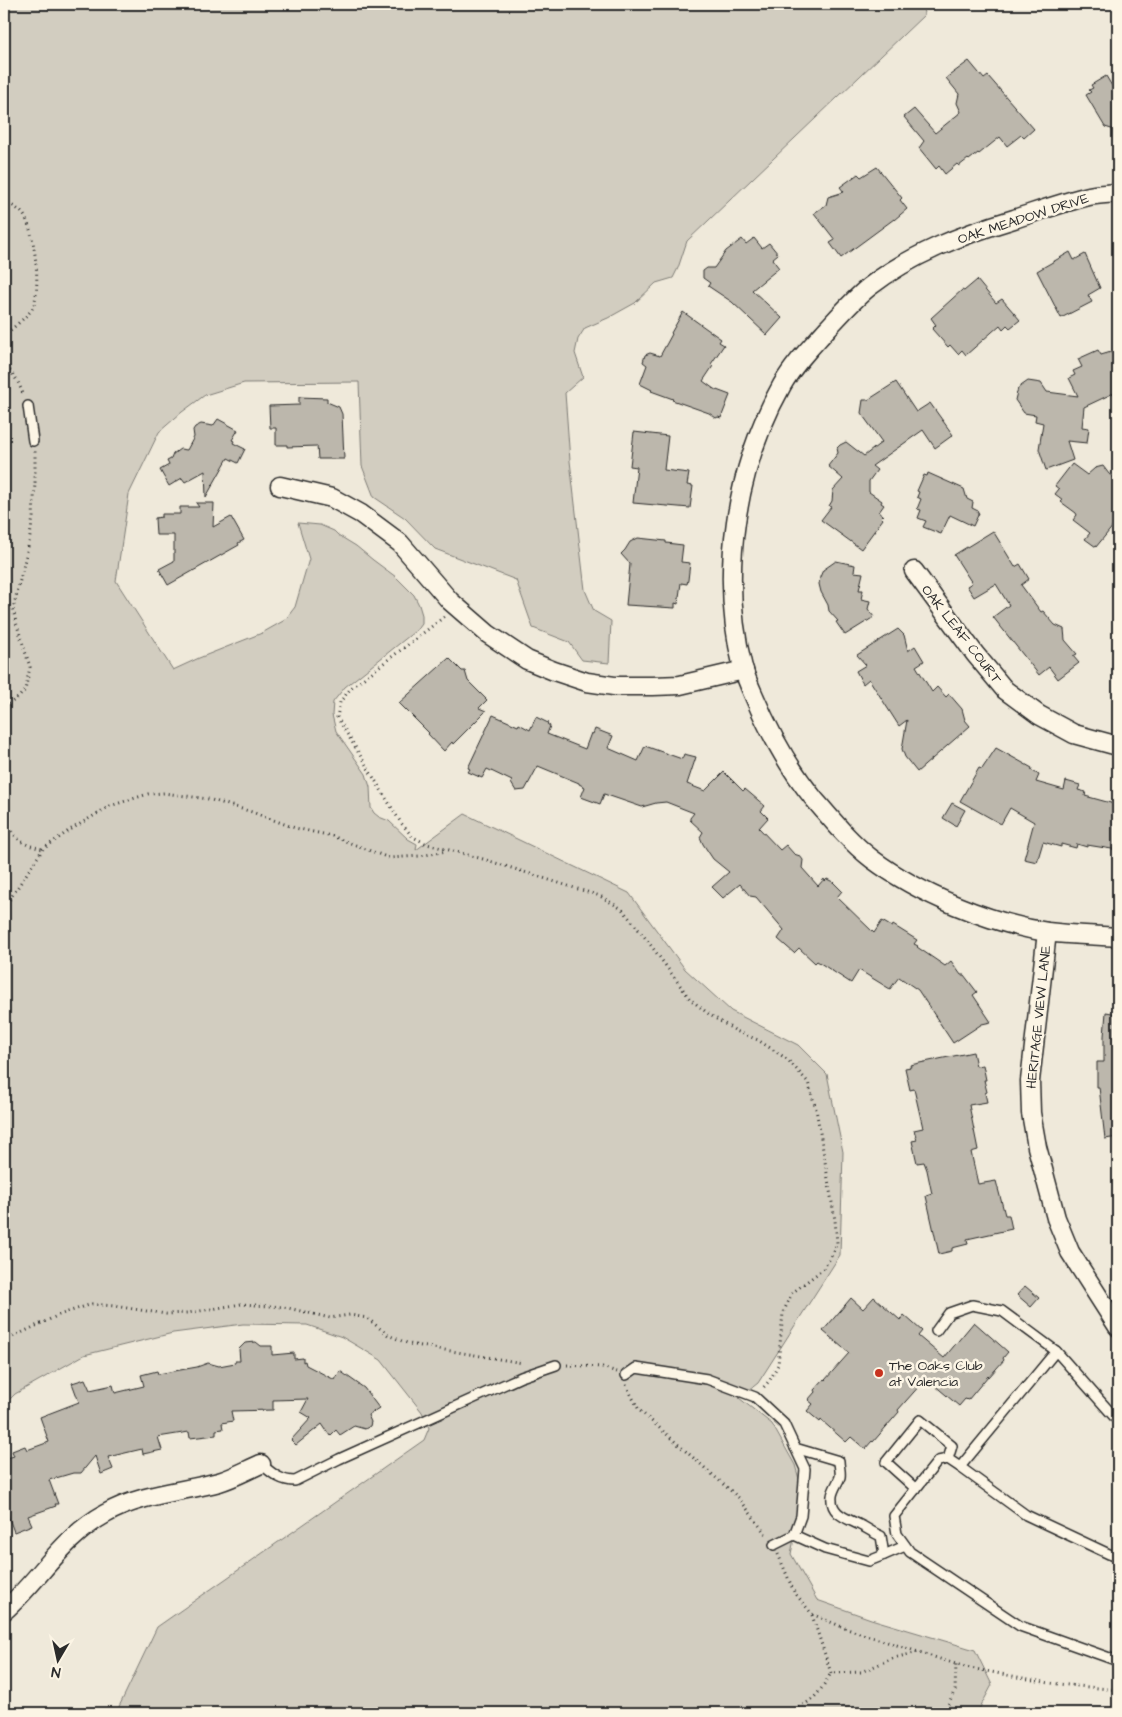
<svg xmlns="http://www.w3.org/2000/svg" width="1122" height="1717" viewBox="0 0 1122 1717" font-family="'Architects Daughter',sans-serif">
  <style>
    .green { fill: #d2cdc0; stroke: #7e7c76 }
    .building { fill: #bcb7ac; stroke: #2b2b2b }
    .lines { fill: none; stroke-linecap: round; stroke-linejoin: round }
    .lane-casing { stroke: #2b2b2b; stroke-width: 12 }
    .street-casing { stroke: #2b2b2b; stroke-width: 21 }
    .path { stroke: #2b2b2b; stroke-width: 3; stroke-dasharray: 1 4; stroke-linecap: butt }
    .lane { stroke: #fcf5e5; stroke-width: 9 }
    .street { stroke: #fcf5e5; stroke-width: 18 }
    .poi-dot { fill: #c8321e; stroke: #fcf5e5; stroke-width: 2 }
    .labels { text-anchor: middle; stroke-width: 5; stroke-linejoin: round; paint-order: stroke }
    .street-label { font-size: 14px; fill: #2b2b2b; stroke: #fcf5e5 }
    .poi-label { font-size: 14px; fill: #2b2b2b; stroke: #fcf5e5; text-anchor: start }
  </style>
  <rect width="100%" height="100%" fill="#efe9da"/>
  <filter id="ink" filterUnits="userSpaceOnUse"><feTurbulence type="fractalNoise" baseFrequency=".02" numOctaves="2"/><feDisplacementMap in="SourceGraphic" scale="10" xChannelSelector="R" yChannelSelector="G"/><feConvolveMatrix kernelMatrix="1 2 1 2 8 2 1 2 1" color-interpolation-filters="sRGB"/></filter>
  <g filter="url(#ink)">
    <polygon class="green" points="4,4 923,4 924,15 687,241 678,268 673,278 656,283 635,303 608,318 585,328 578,339 575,353 583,377 565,393 570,461 585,590 594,611 611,621 609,663 582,660 569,642 533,628 516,580 435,549 405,518 374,497 362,466 359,382 244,383 205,395 182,412 159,432 129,494 116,581 173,670 199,658 262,633 285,620 295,607 309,559 298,523 320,525 334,531 338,535 356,546 373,560 396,577 414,595 419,605 422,615 422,624 419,628 345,687 333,702 332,715 336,731 366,774 370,787 371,808 374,813 379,817 389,821 408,839 417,844 416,850 465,814 629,893 685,969 731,1011 798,1045 827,1074 843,1152 840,1255 758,1383 739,1398 772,1424 795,1465 803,1493 791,1554 817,1600 871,1619 975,1650 992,1685 977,1713 116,1713 157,1627 424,1440 429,1428 422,1412 381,1360 342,1337 307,1325 243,1324 173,1333 84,1355 15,1394 4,1405 4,195 5,195 4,194"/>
    <g class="building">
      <polygon points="969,61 984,79 988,76 1034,129 1024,138 1021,135 1007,146 1000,137 979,154 978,153 969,160 968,159 959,166 957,164 945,174 939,166 936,169 919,148 924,141 904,117 914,109 935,133 961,112 957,103 959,94 946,78"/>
      <polygon points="1106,76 1118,96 1118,131 1105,127 1086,95 1091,92 1089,90 1093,88 1091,85"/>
      <polygon points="877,167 902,198 900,200 907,209 894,220 894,219 841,258 830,243 835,240 814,213 826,205 828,197 844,192 840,187 858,174 861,177"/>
      <polygon points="754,238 762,248 769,243 778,254 772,259 779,268 752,290 782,318 767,335 732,302 708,286 710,283 703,278 703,271 707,268 714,268 726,251 742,239 746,244"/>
      <polygon points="1070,252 1074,260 1085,254 1100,288 1088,295 1092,302 1061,318 1037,271"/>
      <polygon points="977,280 996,303 1002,299 1020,320 1010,328 1007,325 1003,329 1000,325 966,355 962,350 958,354 950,345 948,347 932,329 936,325 931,318 962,290 964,291"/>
      <polygon points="683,312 721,339 719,342 724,345 711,364 713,366 703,381 714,389 730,395 721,418 718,417 716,418 709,413 672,400 673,399 651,391 652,390 640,384 647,365 643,362 645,355 650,353 660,356 672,334 671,333"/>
      <polygon points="1098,350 1101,355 1111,352 1113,355 1118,352 1118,391 1084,407 1082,427 1089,428 1087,443 1067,441 1073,460 1046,470 1039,449 1043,423 1035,421 1036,415 1024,413 1015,400 1018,388 1028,381 1041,383 1047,392 1078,396 1069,378 1075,375 1073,371 1082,367 1078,359"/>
      <polygon points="896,382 916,412 930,403 953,435 935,448 923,430 872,466 877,470 869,481 869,492 882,501 881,503 884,505 879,512 883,515 881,517 883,519 861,549 821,520 831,507 829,506 832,501 833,490 843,479 828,466 838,453 837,448 840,445 846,442 864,456 882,442 861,413 863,400 868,400"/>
      <polygon points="299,397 327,398 327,402 339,407 342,414 344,459 318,459 317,446 287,447 287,445 276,445 276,428 270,428 269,406 299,405"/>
      <polygon points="218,419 238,430 232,440 234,441 233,443 245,449 238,463 228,458 206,497 205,471 185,482 182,478 169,486 160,470 169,465 167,461 171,459 173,454 180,449 187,450 194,437 193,430 195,427 201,424 213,426"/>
      <polygon points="634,432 668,436 664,470 689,473 687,485 693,486 690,508 633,503 637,467 630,466"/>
      <polygon points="1072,464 1087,475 1095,468 1103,466 1109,474 1118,481 1118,520 1096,547 1085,539 1090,533 1073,520 1077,515 1076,513 1061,502 1063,500 1055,494 1059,489 1055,486"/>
      <polygon points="928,473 964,489 967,499 973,502 972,508 978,511 977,513 979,513 973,526 950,515 941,534 923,527 926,521 918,518 921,510 917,509 921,499 917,497 919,492 917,491 924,475 927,476"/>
      <polygon points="196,503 214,503 213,527 231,517 244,540 238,543 239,545 168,585 159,569 174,561 174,535 156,535 155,518 162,517 162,514 180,514 180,507 199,507"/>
      <polygon points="993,531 1015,567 1020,564 1029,579 1021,585 1041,612 1043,611 1055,625 1064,629 1065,640 1077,654 1073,656 1079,663 1058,679 1049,667 1039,675 993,617 1009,605 996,584 974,597 967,586 972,583 954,555"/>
      <polygon points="638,538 666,541 666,543 683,545 681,562 690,563 688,580 687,584 681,583 678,604 675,603 675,608 626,605 630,564 621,554 625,550 630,542"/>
      <polygon points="836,561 855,565 854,572 863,573 859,590 863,590 861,599 870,601 868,609 874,617 845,635 836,622 838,621 829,611 828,605 821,592 819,584 820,577 823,570"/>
      <polygon points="898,629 904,635 908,651 915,646 924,661 916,666 932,692 937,687 946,697 949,694 962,709 965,720 970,726 917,772 905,757 902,749 907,720 899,726 869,679 863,684 856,671 866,665 857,655"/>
      <polygon points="449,658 462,671 465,671 468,681 487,700 479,708 486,711 453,744 452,742 444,751 428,734 429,733 399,703"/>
      <polygon points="493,715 518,726 519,724 530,730 536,717 548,723 547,724 550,726 547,734 585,749 591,733 593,734 595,729 613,736 608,748 638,761 645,746 682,759 684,754 696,757 687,784 705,791 724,772 743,791 745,789 765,806 761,811 768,818 759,828 780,850 786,845 794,854 800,856 803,860 802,868 818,886 824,879 825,881 827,879 833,882 842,891 837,897 874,933 882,921 892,927 893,925 917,940 914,944 918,946 917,947 945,966 951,961 961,975 964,975 977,992 973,995 991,1022 982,1024 953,1043 918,990 899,977 890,989 859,970 851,983 817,961 815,963 799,948 794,953 778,939 784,930 756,897 750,896 740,884 723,898 712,887 729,872 713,859 703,844 700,837 703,832 690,820 690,818 694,813 666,802 656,803 642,807 604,794 600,804 581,797 585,787 579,784 579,783 538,766 525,790 516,791 511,783 512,781 487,769 482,778 468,772 470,769 468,768"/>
      <polygon points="996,748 1032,768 1031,770 1039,775 1036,782 1064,790 1066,781 1080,785 1078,790 1086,792 1085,796 1118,805 1118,850 1087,845 1087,847 1077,844 1076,848 1061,844 1061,847 1043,842 1037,862 1024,859 1034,822 1010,808 1001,824 960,801 979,768 982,769"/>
      <polygon points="952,803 965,810 956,826 943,818"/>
      <polygon points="1106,1012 1118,1014 1118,1137 1105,1139 1099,1087 1097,1087 1097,1062 1104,1062 1104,1036"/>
      <polygon points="973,1052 976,1066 983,1065 986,1080 984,1080 987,1092 985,1093 987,1102 969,1105 978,1150 971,1152 978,1184 996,1181 1005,1215 1009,1215 1012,1229 967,1239 968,1244 952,1248 952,1251 939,1254 926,1196 932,1194 927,1170 924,1162 917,1163 912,1141 917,1140 914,1130 923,1128 914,1089 910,1090 905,1068 911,1067 910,1065"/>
      <polygon points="1025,1286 1039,1298 1031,1307 1017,1295"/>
      <polygon points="874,1297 900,1320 904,1315 922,1331 918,1336 944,1358 974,1322 1008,1352 1003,1358 1004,1360 989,1377 988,1376 968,1400 965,1399 959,1406 927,1379 922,1385 921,1384 898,1410 899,1412 873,1442 872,1441 865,1449 851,1437 846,1442 821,1420 820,1422 807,1411 813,1404 808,1400 815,1392 814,1390 824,1379 825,1380 849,1353 823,1331 851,1298 863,1309"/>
      <polygon points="256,1342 261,1346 272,1346 272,1355 294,1353 294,1359 303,1358 303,1362 305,1361 306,1365 335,1380 340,1371 364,1388 379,1408 368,1415 371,1422 370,1426 365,1429 354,1426 340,1435 336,1430 330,1436 322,1424 296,1445 291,1440 311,1418 301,1412 308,1399 273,1400 273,1410 231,1411 233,1421 222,1423 223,1429 216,1430 216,1435 190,1438 189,1432 158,1437 162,1450 143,1454 142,1449 108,1457 113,1469 101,1474 95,1456 81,1473 73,1473 49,1480 58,1504 55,1504 56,1506 28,1516 32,1525 14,1532 4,1505 4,1459 14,1456 12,1451 25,1446 27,1450 49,1442 40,1417 79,1402 72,1383 85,1379 90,1390 113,1385 115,1393 144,1386 141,1375 157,1371 158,1374 197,1367 208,1363 219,1366 235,1363 235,1361 240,1361 239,1349 245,1343"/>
    </g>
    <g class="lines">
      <g class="lane-casing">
        <g id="lane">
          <polyline points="28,406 33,441"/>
          <polyline points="936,1331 949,1313 972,1305 1002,1311 1056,1351"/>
          <polyline points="626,1375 636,1368 707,1379 755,1397 784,1424 805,1469 801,1516 794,1535 774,1545"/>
          <polyline points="1118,1421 1056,1351 960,1467 1026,1515 1109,1554 1118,1557"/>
          <path d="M261,1464C272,1473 280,1481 295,1481L339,1459L521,1377L556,1365"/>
          <polyline points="960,1467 948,1459 938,1461 894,1516 897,1534 910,1552 1020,1626 1118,1661"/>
          <polyline points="916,1489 886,1462 920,1420 952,1446 948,1459"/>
          <path d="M794,1535L825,1549L869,1561L884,1555L881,1536C873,1533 867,1528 860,1525C846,1518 830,1514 832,1496C833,1489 838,1483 840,1477C841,1472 839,1466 839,1461L795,1448"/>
          <polyline points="884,1555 905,1546"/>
        </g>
      </g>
      <g class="street-casing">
        <g id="street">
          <path d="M1118,193C1109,194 1098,194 1089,196C1064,202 1039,211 1014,219C964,234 911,254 869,287C854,299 840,315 827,329C811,347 794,364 782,385C735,469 719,574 743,668C746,678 750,687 754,696C770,734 788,767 814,799C832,820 850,842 872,859C919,894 989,923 1047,932C1070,935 1095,935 1118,937"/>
          <polyline points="280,486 332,498 361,514 400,543 450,601 488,634 527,660 554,671 587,682 614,686 653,686 680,685 744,670"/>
          <polyline points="914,571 975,654 1005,690 1039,715 1074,734 1118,746"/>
          <polyline points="1047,932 1030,1081 1031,1113 1037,1147 1056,1218 1070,1252 1118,1327"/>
          <path d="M4,1611C39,1580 63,1537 105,1514C140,1494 181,1492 219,1482C233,1478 247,1470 261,1464"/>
        </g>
      </g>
      <g class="path">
        <path d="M4,201C10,204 19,209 23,214C35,229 42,293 32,309C28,316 10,330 4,336"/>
        <polyline points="4,362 18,382 24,396"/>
        <polyline points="444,617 351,688 340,702 337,717 401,823 413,837 427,844 483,859 600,896 622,909 647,940 690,999 710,1015 736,1031 758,1040 787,1059 808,1082 816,1109 835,1220 837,1243 831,1257 822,1270 792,1293 783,1313 778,1365 770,1380 762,1389"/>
        <polyline points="4,707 18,698 25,690 30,667 16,622 13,609 29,543 33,517 35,482 35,450"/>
        <path d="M4,818C16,839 19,844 43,849"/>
        <polyline points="4,908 43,849 70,830 110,806 148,794 164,793 208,799 252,812 295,828 332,836 389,858 420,856 447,851"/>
        <polyline points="4,1341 59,1315 92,1304 114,1306 166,1314 188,1313 241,1304 284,1307 330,1318 350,1315 367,1318 388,1335 409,1344 523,1363"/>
        <polyline points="567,1365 602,1367 617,1372"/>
        <polyline points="626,1385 639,1410 739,1498 767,1536"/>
        <polyline points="778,1554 794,1592 812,1614 847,1629 965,1667 1049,1683 1118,1690"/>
        <polyline points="812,1615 831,1673 861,1672 893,1658 919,1652"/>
        <path d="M779,1713C809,1705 815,1701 831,1673"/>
        <polyline points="944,1713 955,1690 956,1664"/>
      </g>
      <use href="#lane" class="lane"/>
      <use href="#street" class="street"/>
    </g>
  </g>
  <circle class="poi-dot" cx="879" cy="1373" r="5"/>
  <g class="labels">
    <g class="street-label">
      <text transform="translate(1023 218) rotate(-18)" y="5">OAK MEADOW DRIVE</text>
      <text transform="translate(962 634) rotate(52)" y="5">OAK LEAF COURT</text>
      <text transform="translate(1038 1017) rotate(-84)" y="5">HERITAGE VIEW LANE</text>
    </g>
    <g class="poi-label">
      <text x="889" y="1370">The Oaks Club<tspan x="889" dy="16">at Valencia</tspan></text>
    </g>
  </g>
  <rect width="1122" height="1717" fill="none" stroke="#fcf5e5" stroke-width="20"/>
  <rect x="10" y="10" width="1102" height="1697" fill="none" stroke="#2b2b2b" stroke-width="2" filter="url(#ink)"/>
  <g transform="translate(58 1660) rotate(189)" stroke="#fcf5e5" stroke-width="4" paint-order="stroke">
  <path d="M0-4L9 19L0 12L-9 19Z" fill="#2b2b2b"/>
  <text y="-8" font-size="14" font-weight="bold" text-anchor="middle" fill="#2b2b2b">N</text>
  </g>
</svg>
